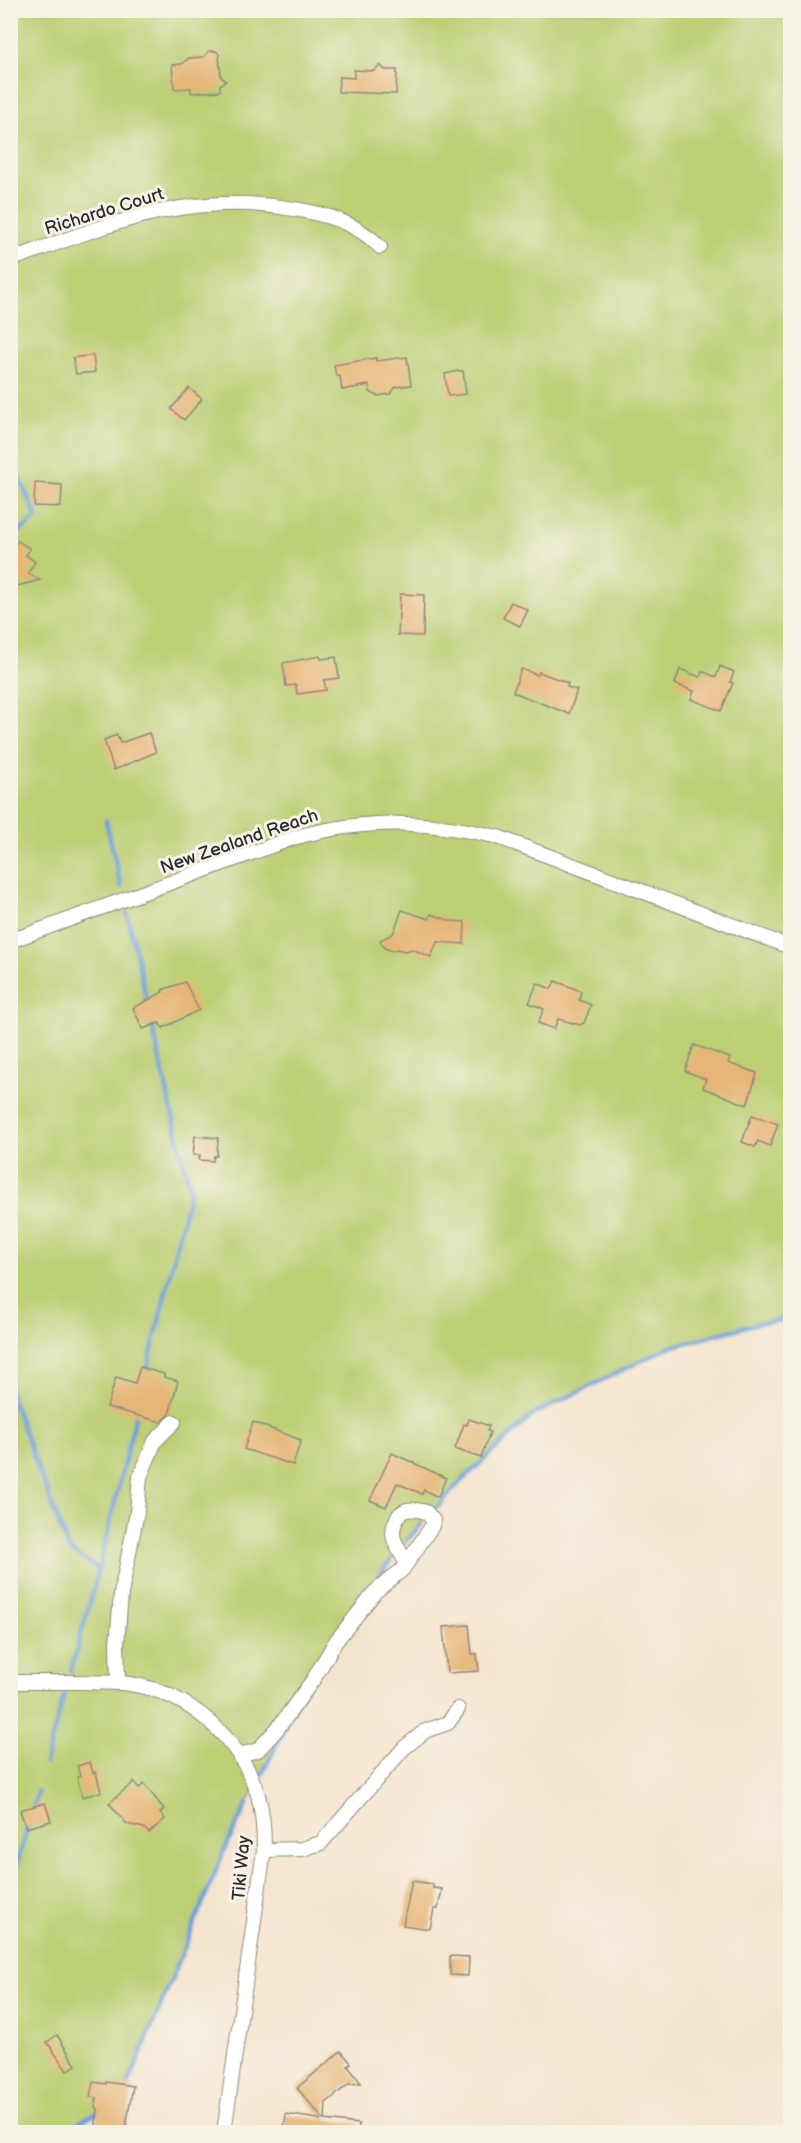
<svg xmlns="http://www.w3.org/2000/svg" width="801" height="2143" viewBox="0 0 801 2143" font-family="'Balsamiq Sans',sans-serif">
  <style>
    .green { fill: #bbcf73; stroke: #737d4f; stroke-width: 1.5 }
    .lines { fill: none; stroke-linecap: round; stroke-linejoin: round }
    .stream { stroke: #6a9dd5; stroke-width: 4.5 }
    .building { fill: #e7b677 }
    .minor-casing { stroke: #90887c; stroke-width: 16 }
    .minor { stroke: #fff; stroke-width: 14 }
    .labels { text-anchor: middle; stroke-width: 6; stroke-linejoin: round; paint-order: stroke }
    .street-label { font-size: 18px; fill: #2b2b2b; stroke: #f7f3e8 }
  </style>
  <rect width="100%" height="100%" fill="#f7f3e8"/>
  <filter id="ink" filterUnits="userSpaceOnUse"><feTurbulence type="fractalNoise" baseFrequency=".0167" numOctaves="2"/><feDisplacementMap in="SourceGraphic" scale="12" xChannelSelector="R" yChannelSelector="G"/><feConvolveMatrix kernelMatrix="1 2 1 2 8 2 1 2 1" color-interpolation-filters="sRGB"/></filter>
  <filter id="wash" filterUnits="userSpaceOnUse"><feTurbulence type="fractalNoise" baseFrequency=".008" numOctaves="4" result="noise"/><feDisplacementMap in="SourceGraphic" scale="24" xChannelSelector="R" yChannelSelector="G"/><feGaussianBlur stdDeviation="1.35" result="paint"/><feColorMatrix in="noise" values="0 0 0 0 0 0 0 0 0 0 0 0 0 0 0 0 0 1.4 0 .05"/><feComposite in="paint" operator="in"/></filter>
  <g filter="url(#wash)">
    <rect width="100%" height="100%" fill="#f5e4cd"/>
    <polygon class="green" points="11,11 790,11 790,1319 757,1324 667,1348 534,1414 463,1479 418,1527 368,1588 335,1636 284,1730 224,1851 124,2096 63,2132 11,2132"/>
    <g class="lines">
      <g class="stream">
        <polyline points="10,457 37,517 10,540"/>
        <polyline points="106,821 121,887"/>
        <polyline points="127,913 148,1006"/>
        <polyline points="146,1375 190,1190 151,1021"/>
        <polyline points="10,1394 69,1550 99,1569"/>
        <polyline points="438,1506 463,1479 534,1414 667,1348 758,1323 790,1319"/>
        <polyline points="408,1539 421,1525"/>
        <polyline points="354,1608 391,1560"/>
        <polyline points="71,1670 99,1569 137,1409"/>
        <polyline points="45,1764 64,1695"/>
        <polyline points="262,1774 284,1730"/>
        <polyline points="32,1811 38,1791"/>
        <polyline points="10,1889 29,1822"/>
        <polyline points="126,2090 224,1851 248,1802"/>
        <polyline points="63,2132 102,2109"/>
      </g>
    </g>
    <g id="blocks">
      <g class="building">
        <polygon points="209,51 216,51 219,54 221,77 226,81 220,85 220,91 191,93 191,88 174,89 172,65 182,64 189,58 204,57"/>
        <polygon points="380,65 385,70 397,70 396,94 338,92 339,77 354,78 354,70 374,71"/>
        <polygon points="93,355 95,372 76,374 73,358"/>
        <polygon points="407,357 411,385 396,387 390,394 377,396 370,392 369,385 342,390 340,376 336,376 334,365 376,358 376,361"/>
        <polygon points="458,371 463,371 466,394 448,396 445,374"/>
        <polygon points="189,388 202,399 184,420 171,409"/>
        <polygon points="35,483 62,485 61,507 34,506"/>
        <polygon points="10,541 15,544 18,541 30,549 26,555 35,562 28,573 40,580 10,588"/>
        <polygon points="400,594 424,595 423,636 398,635"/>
        <polygon points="511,602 528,610 520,626 503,618"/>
        <polygon points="320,656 321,659 336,657 339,678 324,680 326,690 297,694 296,685 286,686 283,663"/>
        <polygon points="720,666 734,672 730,682 733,683 721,711 691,699 694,691 675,684 680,669 700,677 702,672 704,672 716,677"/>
        <polygon points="521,669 538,675 539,672 568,683 567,687 577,690 569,714 513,692"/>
        <polygon points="149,733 156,752 114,770 104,740 117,735 120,743"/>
        <polygon points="402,910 429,919 431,914 451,921 465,922 464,944 437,942 431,957 412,949 405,951 396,949 393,951 384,948 380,940 393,934"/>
        <polygon points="555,981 581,991 579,1000 591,1005 584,1023 580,1025 558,1019 554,1029 538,1023 544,1009 529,1003 537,983 551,989"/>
        <polygon points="185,982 199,1010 163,1028 159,1023 143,1029 133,1008 163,992 162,990"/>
        <polygon points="694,1045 730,1058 728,1063 757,1073 747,1105 703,1088 706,1079 685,1071"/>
        <polygon points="752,1115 778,1124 770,1146 758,1141 755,1147 742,1142"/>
        <polygon points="195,1136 218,1138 217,1154 217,1156 214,1156 213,1161 199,1160 200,1155 193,1155"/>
        <polygon points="140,1367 164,1374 164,1377 178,1381 169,1415 161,1422 107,1407 116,1377 135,1383"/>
        <polygon points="469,1419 489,1426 487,1431 490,1432 481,1458 455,1449 464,1424 467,1425"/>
        <polygon points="253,1422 301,1440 293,1465 244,1449"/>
        <polygon points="392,1453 446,1478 438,1497 424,1490 422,1494 397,1483 386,1507 370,1500"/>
        <polygon points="469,1625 472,1654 477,1654 479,1671 447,1673 443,1627"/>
        <polygon points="90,1762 93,1773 96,1772 101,1792 82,1797 77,1777 80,1776 77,1766"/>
        <polygon points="134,1782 139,1788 144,1784 164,1809 160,1813 165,1819 149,1833 144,1828 127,1824 109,1803"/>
        <polygon points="45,1803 51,1821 26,1828 20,1810"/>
        <polygon points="412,1881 433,1884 433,1888 442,1889 438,1909 434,1909 430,1929 403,1925"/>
        <polygon points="450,1956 469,1957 468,1976 450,1975"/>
        <polygon points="57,2035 76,2065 67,2071 47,2042"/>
        <polygon points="341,2051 351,2063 348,2066 361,2083 349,2084 326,2103 325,2120 359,2124 358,2133 289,2133 289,2129 284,2128 286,2114 324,2120 297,2088"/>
        <polygon points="93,2082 106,2084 106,2082 133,2086 125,2133 102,2133 102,2131 95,2130 98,2109 95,2108 97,2098 90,2097"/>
      </g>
    </g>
  </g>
  <g filter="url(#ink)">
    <use href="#blocks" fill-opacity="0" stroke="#90887c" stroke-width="1.5"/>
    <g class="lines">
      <g class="minor-casing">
        <g id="minor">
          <path d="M10,260C107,225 188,190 294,209C326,214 357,223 380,247"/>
          <path d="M10,941L293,838C367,818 424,820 498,837L790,947"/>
          <path d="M10,1682C35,1682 59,1682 84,1682C99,1683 115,1682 130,1684C189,1693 240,1738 258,1795C263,1813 264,1832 264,1850L224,2132"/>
          <polyline points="118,1683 117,1644 121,1594 137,1512 140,1477 155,1441 174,1422"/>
          <path d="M239,1755L258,1750L278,1728L313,1680L336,1641L376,1591L403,1569L432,1526L433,1520L426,1512C411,1508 400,1507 395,1523C392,1530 392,1535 395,1542C398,1549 403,1556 406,1563"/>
          <polyline points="264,1850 302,1849 321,1843 404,1748 425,1731 448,1723 458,1709"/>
        </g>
      </g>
      <use href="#minor" class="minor"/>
    </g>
  </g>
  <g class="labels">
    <g class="street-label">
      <text transform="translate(104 211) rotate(-17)" y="6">Richardo Court</text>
      <text transform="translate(239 841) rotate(-19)" y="6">New Zealand Reach</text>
      <text transform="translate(241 1868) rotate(-85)" y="6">Tiki Way</text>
    </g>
  </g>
  <rect width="801" height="2143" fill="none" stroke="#f7f3e8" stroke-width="36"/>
</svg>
